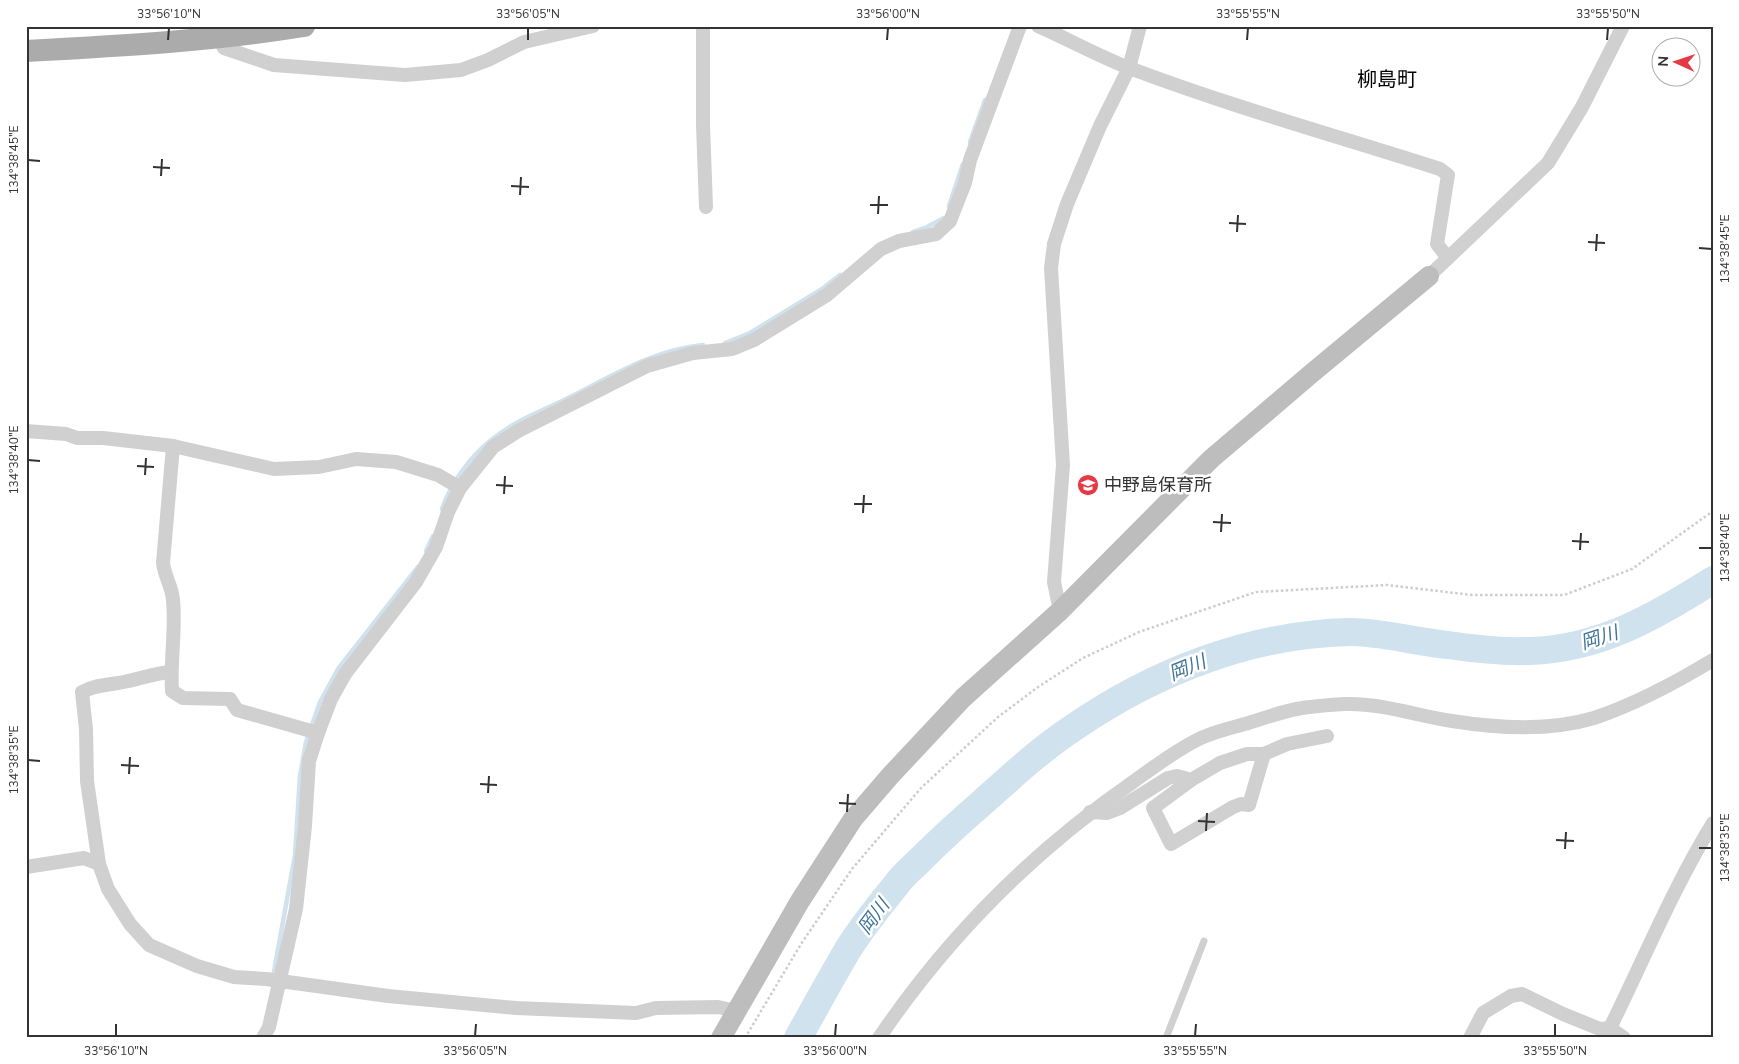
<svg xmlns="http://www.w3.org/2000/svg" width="1739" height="1064" viewBox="0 0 1739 1064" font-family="'Nunito Sans','Noto Sans JP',sans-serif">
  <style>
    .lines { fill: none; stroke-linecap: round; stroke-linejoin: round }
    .stream { stroke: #cfe2ee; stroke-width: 4.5 }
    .river { stroke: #cfe2ee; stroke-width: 28 }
    .path { stroke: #cdcdcd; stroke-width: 2.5; stroke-dasharray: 2.5 2.5; stroke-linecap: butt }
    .lane { stroke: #d0d0d0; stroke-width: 7 }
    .street { stroke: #d0d0d0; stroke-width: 14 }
    .secondary { stroke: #bdbdbd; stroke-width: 20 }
    .primary { stroke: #ababab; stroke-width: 22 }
    .ticks { fill: none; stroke: #333; stroke-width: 2 }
    .labels { text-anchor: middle; stroke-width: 5; stroke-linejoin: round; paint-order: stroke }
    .poi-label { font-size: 18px; fill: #333; stroke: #fff; text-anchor: start }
    .water-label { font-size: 19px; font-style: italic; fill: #3f7597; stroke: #fff }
    .quarter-label { font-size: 20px; fill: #000; stroke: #fff }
    .neatline { fill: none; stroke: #333; stroke-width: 2 }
    .ticks-label { font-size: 12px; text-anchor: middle; fill: #333 }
  </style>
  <rect width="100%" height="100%" fill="#fff"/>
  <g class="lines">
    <g class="stream">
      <polyline points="970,142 985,100"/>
      <polyline points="949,206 963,164"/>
      <polyline points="913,232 925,228 944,218"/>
      <polyline points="725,343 750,333 822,289 840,275"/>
      <path d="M442,509C450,485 469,458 490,441C514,421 538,413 566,399C611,377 652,350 703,345"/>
      <polyline points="426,551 433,536"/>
      <polyline points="273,977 295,855 300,776 306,742 320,702 338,669 418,567"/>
    </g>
    <path class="river" d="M798,1038C814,1009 830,980 847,951C861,928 879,906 896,885C902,876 911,869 919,861C940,840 961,821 984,801C1012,776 1041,749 1073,728C1154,672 1251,634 1350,632C1383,632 1415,642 1448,645C1475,649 1503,652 1530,651C1600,649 1656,616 1713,580"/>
    <polyline class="path" points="745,1038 801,944 852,869 921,788 998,717 1038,687 1083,658 1139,632 1256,592 1387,585 1472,595 1564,595 1632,569 1713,511"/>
    <polyline class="lane" points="1166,1038 1204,941"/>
    <g class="street">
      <polyline points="703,26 703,125 706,207"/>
      <path d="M1038,26C1070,40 1100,57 1132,69C1233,107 1337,136 1440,169L1448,175L1437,244L1448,258"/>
      <polyline points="219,38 224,48 274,65 405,75 461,70 488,60 524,42 593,26"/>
      <polyline points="1429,276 1548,163 1582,107 1623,26"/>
      <polyline points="26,431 66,434 77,438 103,438 173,446 274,469 319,467 356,459 396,462 438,475 460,488"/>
      <path d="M173,446L163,563C165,578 172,586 173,600C176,630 170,661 172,691L183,698L230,699L237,710L318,733"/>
      <polyline points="1060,611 1054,582 1063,465 1051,268 1054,244 1067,204 1100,126 1129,68 1140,26"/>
      <path d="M171,672C154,673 144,678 128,681C113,685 96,684 82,692L86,729L87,781L99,864L108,889L130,924L149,945L197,966L234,977L266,979L388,996L516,1008L636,1013L656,1008L718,1007L736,1011"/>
      <polyline points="1191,780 1153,808 1171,844 1233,807 1241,804 1249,805 1264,754"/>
      <polyline points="1090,812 1107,813 1120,808 1168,778 1177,776 1191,780 1220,763 1247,754 1264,754 1287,744 1327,736"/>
      <polyline points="26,867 84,858 99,864"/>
      <path d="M1610,1028C1644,959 1673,888 1713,823"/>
      <polyline points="263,1038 269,1027 296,909 305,826 309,761 318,733 331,699 345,674 416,582 436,547 448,512 460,488 493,447 518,431 647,366 693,353 732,349 754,340 827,295 881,249 899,241 936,234 950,221 965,183 970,160 1020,26"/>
      <path d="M879,1038C948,936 1032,852 1133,782C1154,767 1176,750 1199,739C1213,732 1230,728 1245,724C1262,719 1280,712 1297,709C1313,706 1330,705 1346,704C1382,703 1417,716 1452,721C1496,728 1551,731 1594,718C1636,704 1675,683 1713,660"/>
      <polyline points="1470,1038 1483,1013 1511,996 1522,994 1563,1014 1600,1029 1610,1028 1624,1038"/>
    </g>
    <polyline class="secondary" points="721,1038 800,901 853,819 890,776 963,698 1060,611 1211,459 1312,373 1429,276"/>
    <path class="primary" d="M26,51C120,46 212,41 304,26"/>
  </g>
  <path class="ticks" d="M168,40L169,28M528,40V28M887,40L888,28M1247,40L1248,28M1607,40L1608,28M28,160L40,161M153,167L170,168M161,176L162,159M511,186L529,187M520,195L521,177M870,205H888M878,214L879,196M1229,223L1246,224M1237,232L1238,215M1588,242L1605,243M1699,248L1712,249M1596,251L1597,234M28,460L40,461M137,466L154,467M145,475L146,458M496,485L513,486M504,494L505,476M854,504H872M863,513L864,495M1213,522L1231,523M1221,532L1222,514M1572,541L1589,542M1699,548H1712M1580,550L1581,533M28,760L40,761M121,765L139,766M129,774L130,757M480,784L497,785M488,793L489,776M839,803L856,804M847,812L848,794M1198,821L1215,822M1206,831L1207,813M1556,840L1574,841M1699,848H1712M1565,849L1566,832M116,1036V1024M475,1036L476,1024M835,1036L836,1024M1195,1036L1196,1024M1555,1036V1024"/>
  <defs>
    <g id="school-disc" transform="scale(1.125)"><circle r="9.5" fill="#e63946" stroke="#fff"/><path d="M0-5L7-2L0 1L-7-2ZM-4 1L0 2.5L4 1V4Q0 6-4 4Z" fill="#fff"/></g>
  </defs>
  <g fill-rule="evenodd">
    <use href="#school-disc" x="1088" y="485"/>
  </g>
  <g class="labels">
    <g class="poi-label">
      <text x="1104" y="491">中野島保育所</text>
    </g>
    <g class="water-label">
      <text transform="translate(1599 637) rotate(-18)" y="7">岡川</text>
      <text transform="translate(1187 667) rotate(-22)" y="7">岡川</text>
      <text transform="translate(873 916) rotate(-53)" y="7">岡川</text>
    </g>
    <g class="quarter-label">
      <text x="1387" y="86">柳島町</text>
    </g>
  </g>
  <rect width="1739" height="1064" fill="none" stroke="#ffffff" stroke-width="55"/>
  <g transform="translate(1676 62) rotate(273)"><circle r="24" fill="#ffffff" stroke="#adadad"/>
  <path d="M0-4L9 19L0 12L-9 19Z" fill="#e63946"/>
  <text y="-8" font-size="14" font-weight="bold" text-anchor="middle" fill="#333333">N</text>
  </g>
  <rect x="28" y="28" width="1684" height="1008" class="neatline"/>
  <g class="ticks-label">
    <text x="169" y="18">33°56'10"N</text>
    <text x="528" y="18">33°56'05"N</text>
    <text x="888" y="18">33°56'00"N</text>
    <text x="1248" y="18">33°55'55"N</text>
    <text x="1608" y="18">33°55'50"N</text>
    <text transform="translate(14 160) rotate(-90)" y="4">134°38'45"E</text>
    <text transform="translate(1725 249) rotate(-90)" y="4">134°38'45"E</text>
    <text transform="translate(14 460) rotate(-90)" y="4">134°38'40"E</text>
    <text transform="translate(1725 548) rotate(-90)" y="4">134°38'40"E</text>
    <text transform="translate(14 760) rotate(-90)" y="4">134°38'35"E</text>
    <text transform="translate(1725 848) rotate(-90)" y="4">134°38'35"E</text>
    <text x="116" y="1055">33°56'10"N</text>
    <text x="475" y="1055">33°56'05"N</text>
    <text x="835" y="1055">33°56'00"N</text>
    <text x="1195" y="1055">33°55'55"N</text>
    <text x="1555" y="1055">33°55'50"N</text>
  </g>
</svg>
